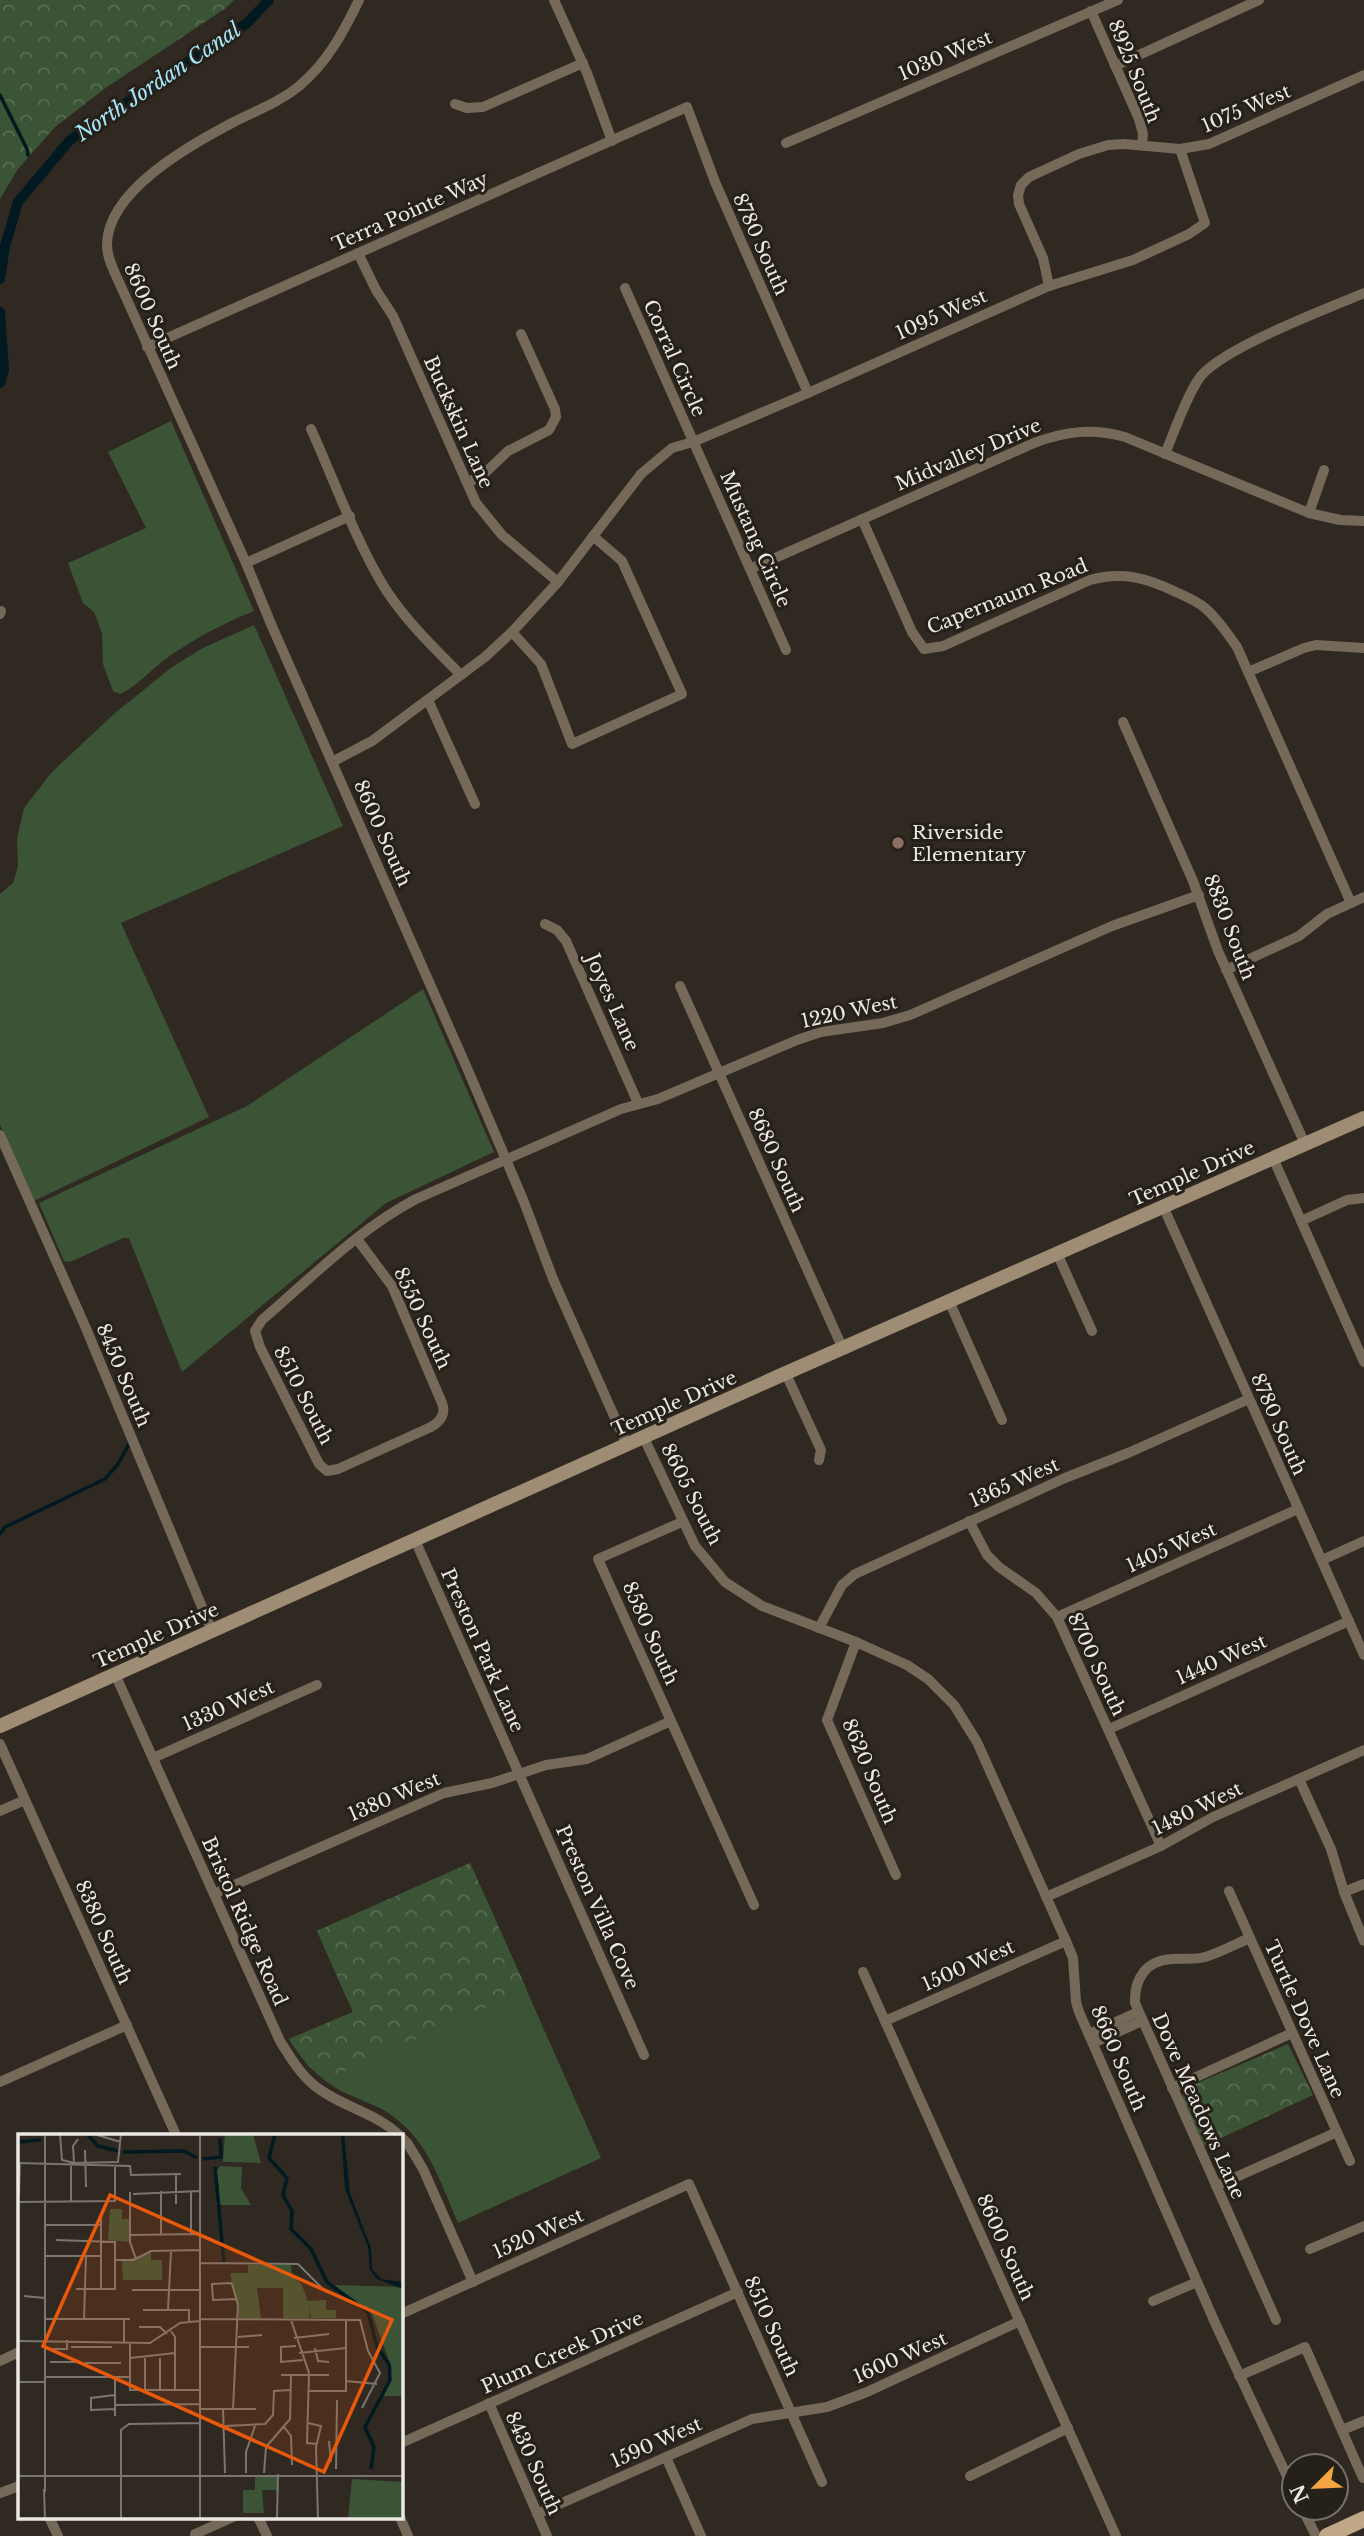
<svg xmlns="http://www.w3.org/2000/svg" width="1364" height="2536" viewBox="0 0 1364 2536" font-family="'Libre Baskerville',serif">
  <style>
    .grass { fill: #3b5436 }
    .park { fill: url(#park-crowns) }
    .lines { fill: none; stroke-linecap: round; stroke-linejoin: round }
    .stream { stroke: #011a22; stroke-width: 3.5 }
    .canal { stroke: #011a22; stroke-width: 10 }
    .street { stroke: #75695a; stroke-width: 10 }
    .secondary { stroke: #9f8c74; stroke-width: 14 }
    .primary { stroke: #bfa788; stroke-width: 16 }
    .education-dot { fill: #8d6e63; stroke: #252018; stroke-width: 2.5 }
    .labels { text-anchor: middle; stroke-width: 6; stroke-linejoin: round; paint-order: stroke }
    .street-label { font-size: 19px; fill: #ece8e3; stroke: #252018 }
    .poi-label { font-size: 19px; fill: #ece8e3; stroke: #252018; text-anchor: start }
    .water-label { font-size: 21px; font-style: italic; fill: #a5e6fb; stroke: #252018 }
    .inset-river { fill: none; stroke: #011a22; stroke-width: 3.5 }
    .inset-road { fill: none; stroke: #7b756f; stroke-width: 2 }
    .view { fill: #e8590c; fill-opacity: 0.15; stroke: #e8590c; stroke-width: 3.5 }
    .inset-edge { fill: none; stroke: #ece8e3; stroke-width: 3.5 }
  </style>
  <defs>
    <pattern id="park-crowns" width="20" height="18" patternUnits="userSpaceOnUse" patternTransform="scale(1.75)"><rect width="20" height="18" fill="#3b5436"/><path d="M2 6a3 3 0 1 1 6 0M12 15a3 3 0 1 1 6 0" fill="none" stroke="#586d53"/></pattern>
  </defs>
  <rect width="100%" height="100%" fill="#2f2921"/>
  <g class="grass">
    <path d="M171,421L254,611C222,624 191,640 163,661C148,673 137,686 120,694L113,691L103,664L102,633L94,612L83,603L68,563L146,528L108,452Z"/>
    <polygon points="254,625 343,826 121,923 209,1117 34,1201 0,1125 0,894 13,883 18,866 17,839 24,808 52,772 115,713 172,667 203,648"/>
    <polygon points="423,989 494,1152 386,1203 182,1372 129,1238 123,1238 70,1262 64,1261 39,1203 247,1106"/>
    <path d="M470,1863L601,2158L458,2223C442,2186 429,2143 395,2118C382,2107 367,2103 352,2096C325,2085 304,2064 289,2039L353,2012L317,1931Z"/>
  </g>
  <g class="park">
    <polygon points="0,0 234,0 226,8 107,87 55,127 18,169 0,199"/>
    <polygon points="470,1863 527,1990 346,2070 337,2088 309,2067 289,2039 353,2012 317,1931"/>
    <polygon points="1288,2044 1313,2095 1204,2146 1181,2097 1186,2088"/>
  </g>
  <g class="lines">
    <g class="stream">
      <polyline points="0,95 27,149 28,155"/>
      <polyline points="0,1534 5,1527 105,1479 118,1464 129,1444"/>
    </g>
    <g class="canal">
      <polyline points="0,279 5,246 18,202 70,140 247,23 269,0"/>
      <polyline points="0,312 4,370 0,383"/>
    </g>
    <g class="street">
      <path d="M359,0C343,33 327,63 298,87C278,103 255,111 232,123C190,145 107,191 107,245C107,257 113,269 118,280L246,563L271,624L467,1068L524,1202L553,1279L627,1445"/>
      <polyline points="554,0 587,73 612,141"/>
      <polyline points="1091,11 1139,119 1143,134 1142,145"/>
      <polyline points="1115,66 1259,0"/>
      <polyline points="455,104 467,108 483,107 583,63"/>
      <polyline points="786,143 1118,0"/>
      <polyline points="358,253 376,290 393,316 476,503 502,535 558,582"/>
      <polyline points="1049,286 1043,258 1019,204 1018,195 1021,185 1029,177 1079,154 1108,145 1124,144 1180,149 1209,144 1364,75"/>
      <polyline points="625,288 786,650"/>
      <polyline points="147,347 687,107 715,182 808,393"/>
      <path d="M311,429C334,480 357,544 386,590C407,622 434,648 461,675"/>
      <path d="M1165,454C1175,430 1184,402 1198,380C1216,350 1327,309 1364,293"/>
      <polyline points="468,483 486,472 508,451 549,430 556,417 555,409 521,334"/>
      <polyline points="1309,513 1324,470"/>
      <path d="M862,519L912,632L924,649L943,646L1090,580C1122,571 1147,578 1176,592C1185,596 1197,601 1205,608C1218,619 1227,633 1237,647L1351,903"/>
      <polyline points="246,563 350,516"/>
      <path d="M750,569L1034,443C1066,431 1092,428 1125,437L1309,513L1340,520L1364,521"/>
      <polyline points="0,614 1,611"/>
      <polyline points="512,632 541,664 572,744 682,694 622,561 593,536"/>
      <polyline points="1248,672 1304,648 1316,645 1364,648"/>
      <polyline points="428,700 475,804"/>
      <polyline points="1123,722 1193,881 1218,951 1305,1144"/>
      <polyline points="332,762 372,741 485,657 512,632 558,582 641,474 672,448 693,442 808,393 1049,286 1133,260 1189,234 1205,223 1180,149"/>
      <polyline points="545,924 557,930 566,941 638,1103"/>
      <polyline points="1226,970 1299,936 1327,914 1364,897"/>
      <polyline points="680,986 843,1349"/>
      <polyline points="0,1135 85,1326 212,1631"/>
      <polyline points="1273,1158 1364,1362"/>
      <polyline points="1163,1206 1364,1655"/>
      <polyline points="1301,1221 1347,1200 1364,1198"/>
      <path d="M357,1239L392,1286L442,1403C446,1414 441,1421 431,1427L338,1469L327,1471L319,1464L260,1347L255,1331L262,1320C311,1278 359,1229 416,1199L621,1109L658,1099L797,1040L821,1032L883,1023L910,1015L1112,926L1199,895"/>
      <polyline points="1057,1253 1092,1331"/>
      <polyline points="949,1301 1002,1420"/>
      <polyline points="786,1374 821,1450 819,1460"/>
      <polyline points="644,1438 695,1546 725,1582 762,1606 856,1642 907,1665 928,1679 954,1705 977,1742 1066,1941 1073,1958 1076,2002 1079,2012 1216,2325 1294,2491"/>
      <polyline points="969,1521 987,1555 999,1567 1036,1593 1057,1617 1161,1846"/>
      <polyline points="682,1522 598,1559 754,1905"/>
      <polyline points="415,1540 644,2055"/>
      <polyline points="1322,1560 1364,1541"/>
      <polyline points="1057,1617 1298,1509"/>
      <polyline points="819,1628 842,1585 855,1574 1065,1478 1128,1453 1249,1399"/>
      <polyline points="856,1642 827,1720 896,1875"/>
      <path d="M115,1674L280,2041C292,2060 303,2079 322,2091C347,2108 377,2114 399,2135"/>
      <polyline points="1109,1729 1349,1621"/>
      <polyline points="0,1744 176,2135"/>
      <polyline points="153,1758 317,1685"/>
      <polyline points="1299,1779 1331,1849 1344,1892 1364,1941"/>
      <polyline points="0,1811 25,1800"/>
      <polyline points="1229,1891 1350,2161"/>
      <polyline points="1344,1892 1364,1884"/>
      <polyline points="214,1894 444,1793 492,1783 546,1765 587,1759 671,1721"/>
      <polyline points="1046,1897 1161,1846 1213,1817 1364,1750"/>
      <path d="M1250,1938C1235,1944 1220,1953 1205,1957C1194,1960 1183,1958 1172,1959C1147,1960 1134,1978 1135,2003L1276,2320"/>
      <polyline points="863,1972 1116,2536"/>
      <polyline points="885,2021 1066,1941"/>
      <polyline points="1089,2034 1138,2012"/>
      <polyline points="1093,2043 1142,2021"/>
      <polyline points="0,2082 127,2025"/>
      <polyline points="1172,2088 1292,2033"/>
      <polyline points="401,2137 408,2144 423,2169 473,2282"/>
      <polyline points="1216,2186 1337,2132"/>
      <polyline points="1310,2249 1364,2226"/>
      <polyline points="1153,2301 1197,2282"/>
      <polyline points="401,2314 689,2184 822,2482"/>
      <polyline points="0,2361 19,2352"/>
      <polyline points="1239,2376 1305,2347 1363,2478"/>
      <polyline points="489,2403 547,2536"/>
      <polyline points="1342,2430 1364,2421"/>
      <polyline points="401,2443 738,2292"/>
      <polyline points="666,2457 701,2536"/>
      <polyline points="970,2476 1068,2428"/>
      <polyline points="0,2493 19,2486"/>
      <polyline points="1302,2508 1316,2536"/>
      <polyline points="537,2514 752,2419 827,2407 867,2392 1020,2321"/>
      <polyline points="49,2517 58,2536"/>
      <polyline points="258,2517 267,2536"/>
      <polyline points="400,2517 408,2536"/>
      <polyline points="195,2534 233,2517"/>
    </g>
    <polyline class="secondary" points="0,1726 777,1377 1364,1118"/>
    <polyline class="primary" points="1327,2536 1364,2519"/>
  </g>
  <circle class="education-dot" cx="898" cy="843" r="7"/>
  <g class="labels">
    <g class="street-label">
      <text transform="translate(945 55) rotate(-23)" y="7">1030 West</text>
      <text transform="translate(1135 71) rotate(68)" y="7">8925 South</text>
      <text transform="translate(1246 108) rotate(-23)" y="7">1075 West</text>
      <text transform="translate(410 211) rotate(-24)" y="7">Terra Pointe Way</text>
      <text transform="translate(761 244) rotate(66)" y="7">8780 South</text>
      <text transform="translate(941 314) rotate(-24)" y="7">1095 West</text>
      <text transform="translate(153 316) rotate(66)" y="7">8600 South</text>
      <text transform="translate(675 358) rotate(66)" y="7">Corral Circle</text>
      <text transform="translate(459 422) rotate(66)" y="7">Buckskin Lane</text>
      <text transform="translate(968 454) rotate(-23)" y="7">Midvalley Drive</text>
      <text transform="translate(756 539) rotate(66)" y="7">Mustang Circle</text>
      <text transform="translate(1007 596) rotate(-22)" y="7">Capernaum Road</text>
      <text transform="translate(383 833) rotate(66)" y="7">8600 South</text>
      <text transform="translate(1230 927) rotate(69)" y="7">8830 South</text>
      <text transform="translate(613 1002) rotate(66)" y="7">Joyes Lane</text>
      <text transform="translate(849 1011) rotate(-12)" y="7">1220 West</text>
      <text transform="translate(777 1160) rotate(66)" y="7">8680 South</text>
      <text transform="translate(1192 1173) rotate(-24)" y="7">Temple Drive</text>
      <text transform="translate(423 1318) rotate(65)" y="7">8550 South</text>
      <text transform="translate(124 1375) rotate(67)" y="7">8450 South</text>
      <text transform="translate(304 1395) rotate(63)" y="7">8510 South</text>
      <text transform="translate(674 1403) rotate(-24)" y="7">Temple Drive</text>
      <text transform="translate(1279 1424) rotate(66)" y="7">8780 South</text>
      <text transform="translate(1014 1482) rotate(-24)" y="7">1365 West</text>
      <text transform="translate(692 1494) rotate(63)" y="7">8605 South</text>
      <text transform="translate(1171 1547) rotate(-24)" y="7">1405 West</text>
      <text transform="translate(651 1633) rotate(66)" y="7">8580 South</text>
      <text transform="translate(156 1635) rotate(-24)" y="7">Temple Drive</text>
      <text transform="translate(483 1650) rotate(66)" y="7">Preston Park Lane</text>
      <text transform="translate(1221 1659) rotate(-24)" y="7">1440 West</text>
      <text transform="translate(1097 1664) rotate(65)" y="7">8700 South</text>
      <text transform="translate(228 1705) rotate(-24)" y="7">1330 West</text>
      <text transform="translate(870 1771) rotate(67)" y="7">8620 South</text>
      <text transform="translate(394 1796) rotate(-23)" y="7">1380 West</text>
      <text transform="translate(1197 1808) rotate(-26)" y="7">1480 West</text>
      <text transform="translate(598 1907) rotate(66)" y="7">Preston Villa Cove</text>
      <text transform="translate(245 1921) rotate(66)" y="7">Bristol Ridge Road</text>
      <text transform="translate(104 1932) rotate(66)" y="7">8380 South</text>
      <text transform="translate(968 1965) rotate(-24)" y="7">1500 West</text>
      <text transform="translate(1305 2019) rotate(66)" y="7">Turtle Dove Lane</text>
      <text transform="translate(1119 2058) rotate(67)" y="7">8660 South</text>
      <text transform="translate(1199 2106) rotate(66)" y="7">Dove Meadows Lane</text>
      <text transform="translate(538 2233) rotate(-24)" y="7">1520 West</text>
      <text transform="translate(1006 2247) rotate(66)" y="7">8600 South</text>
      <text transform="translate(772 2326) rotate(66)" y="7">8510 South</text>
      <text transform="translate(562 2352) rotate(-24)" y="7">Plum Creek Drive</text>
      <text transform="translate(900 2357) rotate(-24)" y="7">1600 West</text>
      <text transform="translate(656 2442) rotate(-24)" y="7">1590 West</text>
      <text transform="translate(534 2463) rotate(66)" y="7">8430 South</text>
    </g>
    <g class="poi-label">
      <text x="912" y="839">Riverside<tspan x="912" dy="22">Elementary</tspan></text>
    </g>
    <g class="water-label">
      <text transform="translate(158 82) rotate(-34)" y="7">North Jordan Canal</text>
    </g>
  </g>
  <g transform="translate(18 2134)">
    <rect width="385" height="385" fill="#2f2921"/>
    <path d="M207,0H235L243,29L205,28ZM133,118V126H144V146H105L104,127ZM230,131H273L275,144L283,149L290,167L308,166V176H318V184H293L291,168L292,184H265V154H239L243,184H221L212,139H230ZM237,343H259V356H244L246,379H225V356H237ZM334,345L385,348V385H330Z" fill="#3b5436"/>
    <path d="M202,32L224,33L223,54L233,71H198L201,52L197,39ZM92,75H104V85H111V108L90,106ZM133,118V126H144V146H127V123ZM315,151L385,153V262H366L374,235L354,180Z" fill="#3b5436"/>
    <path d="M323,0H326L332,59L353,114L354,135L363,145L385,148V155L359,145L352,136L350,113L327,55Z" fill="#011a22"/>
    <path class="inset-river" d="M69,0L80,12L100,17M257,0L251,24L269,44L265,61L274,77L273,95L293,115L309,148L350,178L359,213L371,230L372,246L347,293L356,313L353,335M0,8L23,6M105,18L166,17L179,24M185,25L203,23L202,4M197,33L206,129"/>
    <path class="inset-road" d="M27,0V358M42,0L44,26L56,29L100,28L103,0M182,0V385M79,1L103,8M67,16L68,53M0,29L112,32L113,41L163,40M56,29L55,12L60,5M53,32V68M158,41V70M143,57V100M173,57V100M112,58V108L118,125M1,60L2,29M115,60L182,57M0,68L97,67V32M27,91H83M112,101L182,100M38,106L97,108V155H58M27,122H83M97,126H116L133,117L182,116M182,129L280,130L306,156M83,155V83M114,156H182M6,162L27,164M125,176H171V187M150,176L153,117M27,185H112M66,185L68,122M106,185V208M182,185L342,186L350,217L362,239L344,274M273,186L291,239L289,309L299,310M121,193H142L149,200M153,197L157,203V256M220,203L244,201M276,204L311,200M0,207L132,209L162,189L182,187M112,209V256H182M278,212L263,213V228L285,226M53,213H94M182,213H231M297,214L300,227L311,228M31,215H49V206M281,219L328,214M112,224L157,219M127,224V256M142,224V256M32,228H59M67,229H103M263,241H311M27,243H112M328,247L359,250M0,248H27M290,257H328V186M97,261L73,264V276L97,275M97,271L182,270M205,274L207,339M182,275H238M215,275L220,170L219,167L214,150L213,149L194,150L195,166L219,165M97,282V242M290,289L303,292L298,313L300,385M207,292L247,290L255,281L256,257L273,256M266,293L273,302L274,331M311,307L313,328M318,335L319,266M228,339V318L237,292M246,339L248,313L272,285L273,241M0,342H385M26,355L27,385M103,385V296L111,290L182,289M259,385L260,340"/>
    <path class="view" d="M92,61L374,186L306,338L25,212Z"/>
    <rect width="385" height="385" class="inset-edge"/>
  </g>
  <g transform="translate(1315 2487) rotate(246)"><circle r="33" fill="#252018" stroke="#757069" stroke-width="2"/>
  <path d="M0-5L12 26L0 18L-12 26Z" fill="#f3a442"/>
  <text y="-10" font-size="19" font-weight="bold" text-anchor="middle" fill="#ece8e3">N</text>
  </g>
</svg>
